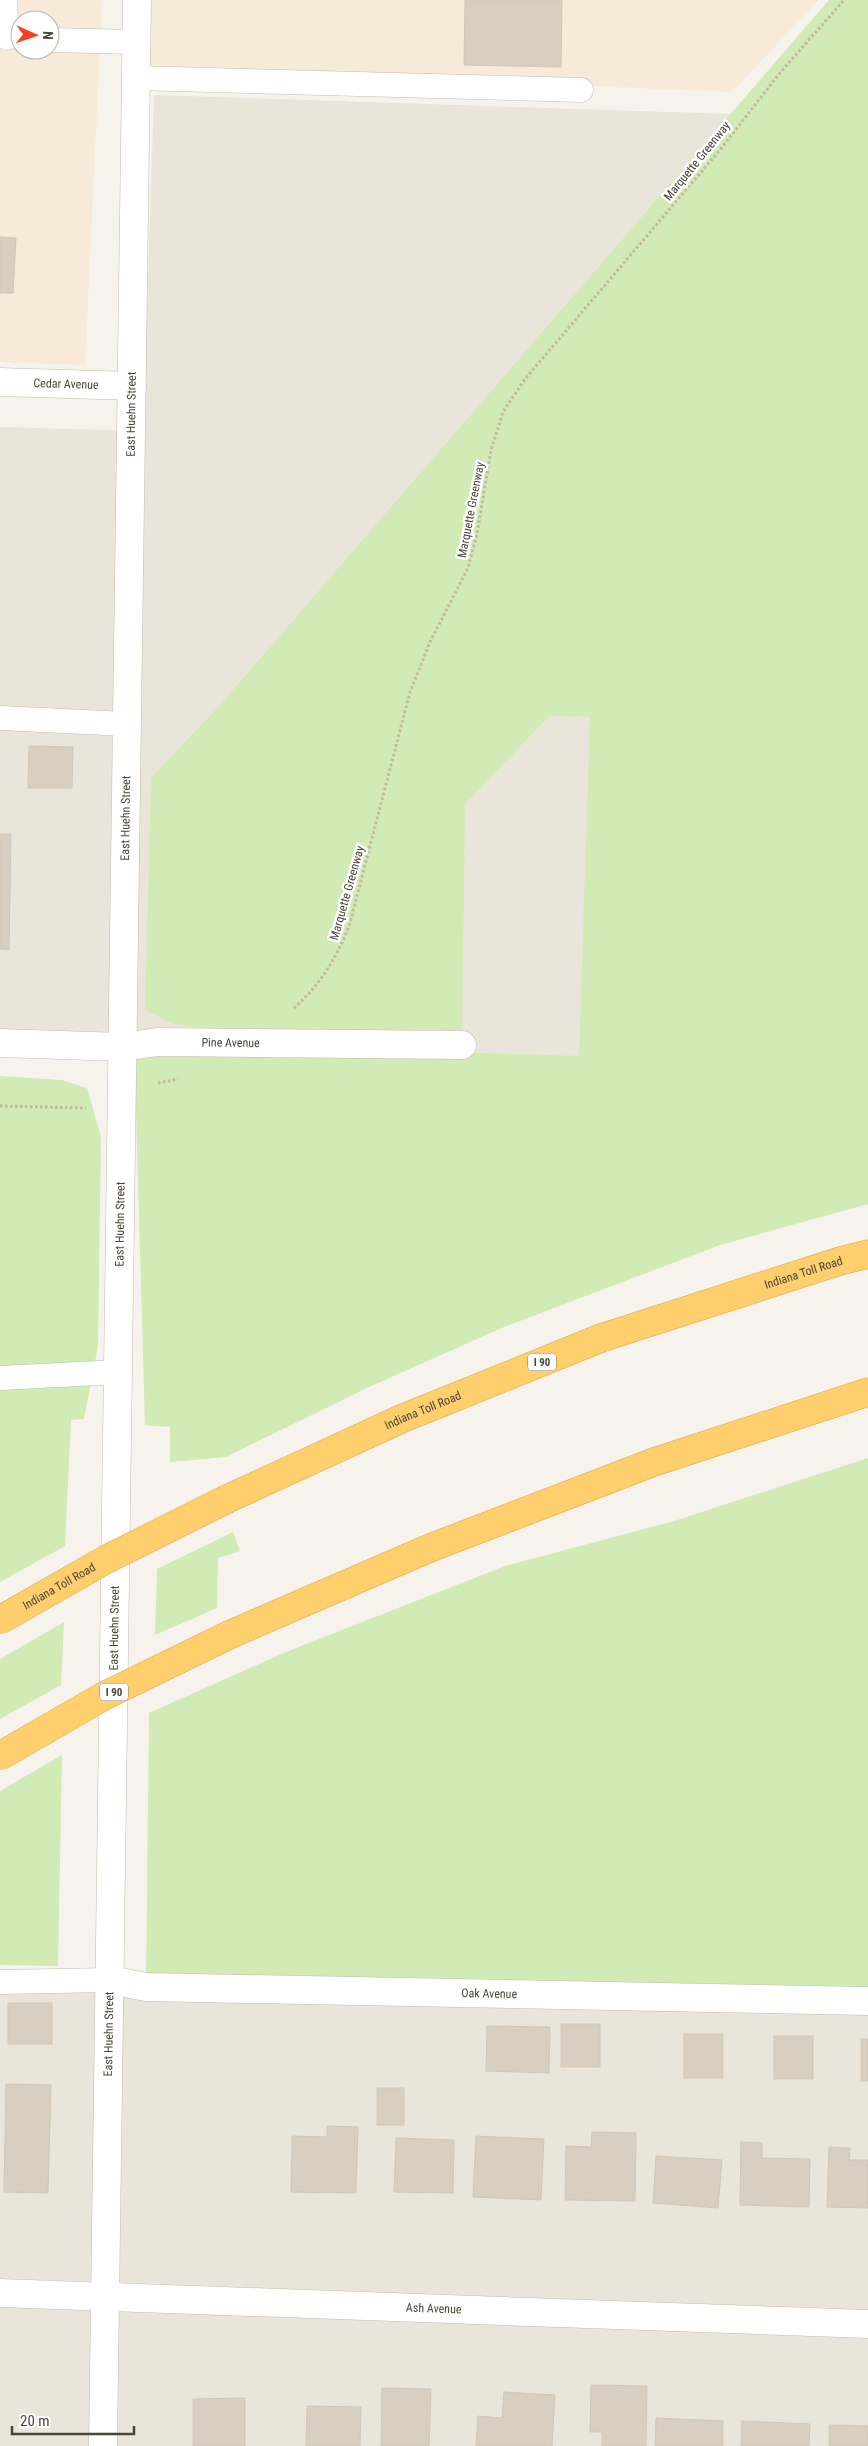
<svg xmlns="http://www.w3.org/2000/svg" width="868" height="2446" viewBox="0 0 868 2446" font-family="'Roboto Condensed',sans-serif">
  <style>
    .residential { fill: #eae5da }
    .commercial { fill: #f7ead8; fill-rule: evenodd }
    .green { fill: #d2eab5 }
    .building { fill: #d8cfc1; stroke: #d3c7b4 }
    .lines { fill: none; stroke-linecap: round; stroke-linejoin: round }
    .service-casing { stroke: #c2bbae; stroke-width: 25 }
    .minor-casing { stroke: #c2bbae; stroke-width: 29 }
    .motorway-casing { stroke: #e0a43c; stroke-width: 29 }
    .path { stroke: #c4b79f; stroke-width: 3; stroke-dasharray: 2.5 2.5; stroke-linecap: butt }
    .service { stroke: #fff; stroke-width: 24 }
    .minor { stroke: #fff; stroke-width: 28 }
    .motorway { stroke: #ffcf6e; stroke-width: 28 }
    .motorway-bridge-casing { stroke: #e0a43c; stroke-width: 29; stroke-linecap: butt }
    .motorway-bridge { stroke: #ffcf6e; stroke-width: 28 }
    .labels { text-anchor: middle; stroke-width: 5; stroke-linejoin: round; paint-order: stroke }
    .shield { fill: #fff; stroke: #817c74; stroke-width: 1 }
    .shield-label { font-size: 11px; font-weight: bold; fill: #4b4439 }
    .street-label { font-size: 12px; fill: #4b4439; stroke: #fff }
  </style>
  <rect width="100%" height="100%" fill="#f6f3ec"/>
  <g class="residential">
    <polygon points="154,95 731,114 221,705 591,717 579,1057 0,1039 0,427 143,431"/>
    <polygon points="0,1982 868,2001 868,2446 0,2446"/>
  </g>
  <g class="commercial">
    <path d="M0,0H102L85,365L0,362ZM20,20H50V50H20Z"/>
    <polygon points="148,0 819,0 732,92 147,68"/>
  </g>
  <g class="green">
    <polygon points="829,0 868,0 868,1204 720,1245 504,1327 369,1387 226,1457 170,1462 170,1427 145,1425 134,1042 579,1056 590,717 549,716 465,804 462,1030 231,1035 171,1023 145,1010 151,778 220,705"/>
    <polygon points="0,1076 62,1080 87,1088 101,1137 98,1346 84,1419 71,1420 65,1546 0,1582"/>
    <polygon points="868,1458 868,2001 146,1987 149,1713 286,1652 505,1566 674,1521"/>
    <polygon points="233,1532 240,1551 218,1558 217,1608 155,1635 157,1569"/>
    <polygon points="64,1622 61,1685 0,1719 0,1659"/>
    <polygon points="62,1755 58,1966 0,1965 0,1791"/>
  </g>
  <g class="building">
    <polygon points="465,0 562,0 561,67 464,65"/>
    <polygon points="0,237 16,238 13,293 0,293"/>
    <polygon points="29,746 73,747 72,788 28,788"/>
    <polygon points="0,834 11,834 9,950 0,949"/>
    <rect x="8" y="2003" width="44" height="41"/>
    <rect x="561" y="2024" width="39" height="43"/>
    <polygon points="487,2026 550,2027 549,2073 486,2071"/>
    <rect x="684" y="2034" width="39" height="44"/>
    <rect x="774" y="2036" width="39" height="43"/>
    <rect x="861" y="2039" width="7" height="42"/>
    <polygon points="6,2084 51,2085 48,2193 4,2192"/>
    <rect x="377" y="2088" width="27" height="37"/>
    <polygon points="327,2126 358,2127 356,2193 291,2192 292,2136 327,2137"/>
    <polygon points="592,2132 636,2133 635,2201 565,2200 566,2146 591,2147"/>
    <polygon points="476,2136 544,2139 541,2200 473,2197"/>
    <polygon points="396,2138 454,2140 453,2193 394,2192"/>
    <polygon points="741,2142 762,2143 762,2158 810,2159 809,2207 740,2205"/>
    <polygon points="829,2147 850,2148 849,2160 868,2160 868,2208 827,2207"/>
    <polygon points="656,2156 722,2160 718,2208 653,2203"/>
    <polygon points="591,2385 647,2386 646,2446 602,2446 602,2432 590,2432"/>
    <polygon points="382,2388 431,2389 429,2446 381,2446"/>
    <polygon points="504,2392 555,2395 552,2446 476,2446 478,2416 502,2418"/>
    <polygon points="245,2398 245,2446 193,2446 193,2399"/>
    <polygon points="307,2406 361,2407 360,2446 306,2446"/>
    <polygon points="656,2418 723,2421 723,2446 655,2446"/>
    <polygon points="742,2421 810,2424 809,2446 741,2446"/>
    <polygon points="829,2425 868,2426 868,2446 829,2446"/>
  </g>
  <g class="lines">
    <g class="service-casing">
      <g id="service">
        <polyline points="5,0 7,38"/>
        <polyline points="50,40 136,42"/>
        <polyline points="136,78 581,90"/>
        <polyline points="0,718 127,724"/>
        <polyline points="0,1378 118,1372"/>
        <polyline points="0,1982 110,1980"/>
      </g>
    </g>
    <g class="minor-casing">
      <g id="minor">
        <path id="s1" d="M0,382L132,386"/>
        <path id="s2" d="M0,1043L122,1047L158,1042L462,1045"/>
        <path id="s3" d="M110,1980L146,1987L868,2001"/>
        <path id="s4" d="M0,2293L868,2324"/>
        <path id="s5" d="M103,2446L137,0"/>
      </g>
    </g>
    <g class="motorway-casing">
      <g id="motorway">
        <path id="s6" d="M227,1499L401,1419L601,1338L840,1261L868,1254"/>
        <polyline points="231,1634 430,1548 654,1462 868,1392"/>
      </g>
    </g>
    <g class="path">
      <path d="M294,1008C320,985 338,956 350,923L410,692L430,642L468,568L477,534L491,450L503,412L525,379L720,150L779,74L844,0"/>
      <polyline points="158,1083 178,1079"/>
      <polyline points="0,1106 86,1108"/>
    </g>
    <use href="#service" class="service"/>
    <use href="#minor" class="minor"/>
    <use href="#motorway" class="motorway"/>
    <g class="motorway-bridge-casing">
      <g id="motorway-bridge">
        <path id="s7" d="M0,1620L107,1559L227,1499"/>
        <polyline points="0,1756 104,1696 231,1634"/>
      </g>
    </g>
    <use href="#motorway-bridge" class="motorway-bridge"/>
  </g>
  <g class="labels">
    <g class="shield">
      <rect x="528" y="1353.5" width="28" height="17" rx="4"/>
      <rect x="100" y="1683.5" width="28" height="17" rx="4"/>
    </g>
    <g class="shield-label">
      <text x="542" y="1366">I 90</text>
      <text x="114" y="1696">I 90</text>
    </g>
    <g class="street-label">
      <text transform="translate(697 161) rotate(-51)" y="4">Marquette Greenway</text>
      <text dy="4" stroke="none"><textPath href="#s1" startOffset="66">Cedar Avenue</textPath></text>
      <text dy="4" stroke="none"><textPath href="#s5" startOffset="2032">East Huehn Street</textPath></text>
      <text transform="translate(471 510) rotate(-79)" y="4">Marquette Greenway</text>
      <text dy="4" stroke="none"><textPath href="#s5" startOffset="1628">East Huehn Street</textPath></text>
      <text transform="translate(347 893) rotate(-74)" y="4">Marquette Greenway</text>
      <text dy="4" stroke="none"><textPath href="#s2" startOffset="231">Pine Avenue</textPath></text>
      <text dy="4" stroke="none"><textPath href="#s5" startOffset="1222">East Huehn Street</textPath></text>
      <text dy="4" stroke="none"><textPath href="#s6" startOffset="620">Indiana Toll Road</textPath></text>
      <text dy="4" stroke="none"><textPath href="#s6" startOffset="215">Indiana Toll Road</textPath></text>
      <text dy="4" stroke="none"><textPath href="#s7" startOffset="68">Indiana Toll Road</textPath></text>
      <text dy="4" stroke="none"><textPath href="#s5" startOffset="818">East Huehn Street</textPath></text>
      <text dy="4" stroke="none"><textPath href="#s3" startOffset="380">Oak Avenue</textPath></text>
      <text dy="4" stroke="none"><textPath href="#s5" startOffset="412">East Huehn Street</textPath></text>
      <text dy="4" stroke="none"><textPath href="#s4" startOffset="434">Ash Avenue</textPath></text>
    </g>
  </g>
  <g transform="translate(35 35) rotate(92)"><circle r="24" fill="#ffffff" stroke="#b7b4b0"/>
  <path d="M0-4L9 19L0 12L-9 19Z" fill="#fc3f1d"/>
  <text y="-8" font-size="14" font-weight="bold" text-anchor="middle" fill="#4b4439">N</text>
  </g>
  <path d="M12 2426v8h122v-8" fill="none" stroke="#4b4439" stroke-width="2.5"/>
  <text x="20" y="2426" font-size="15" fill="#4b4439" stroke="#ffffff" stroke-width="4" paint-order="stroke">20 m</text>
</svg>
